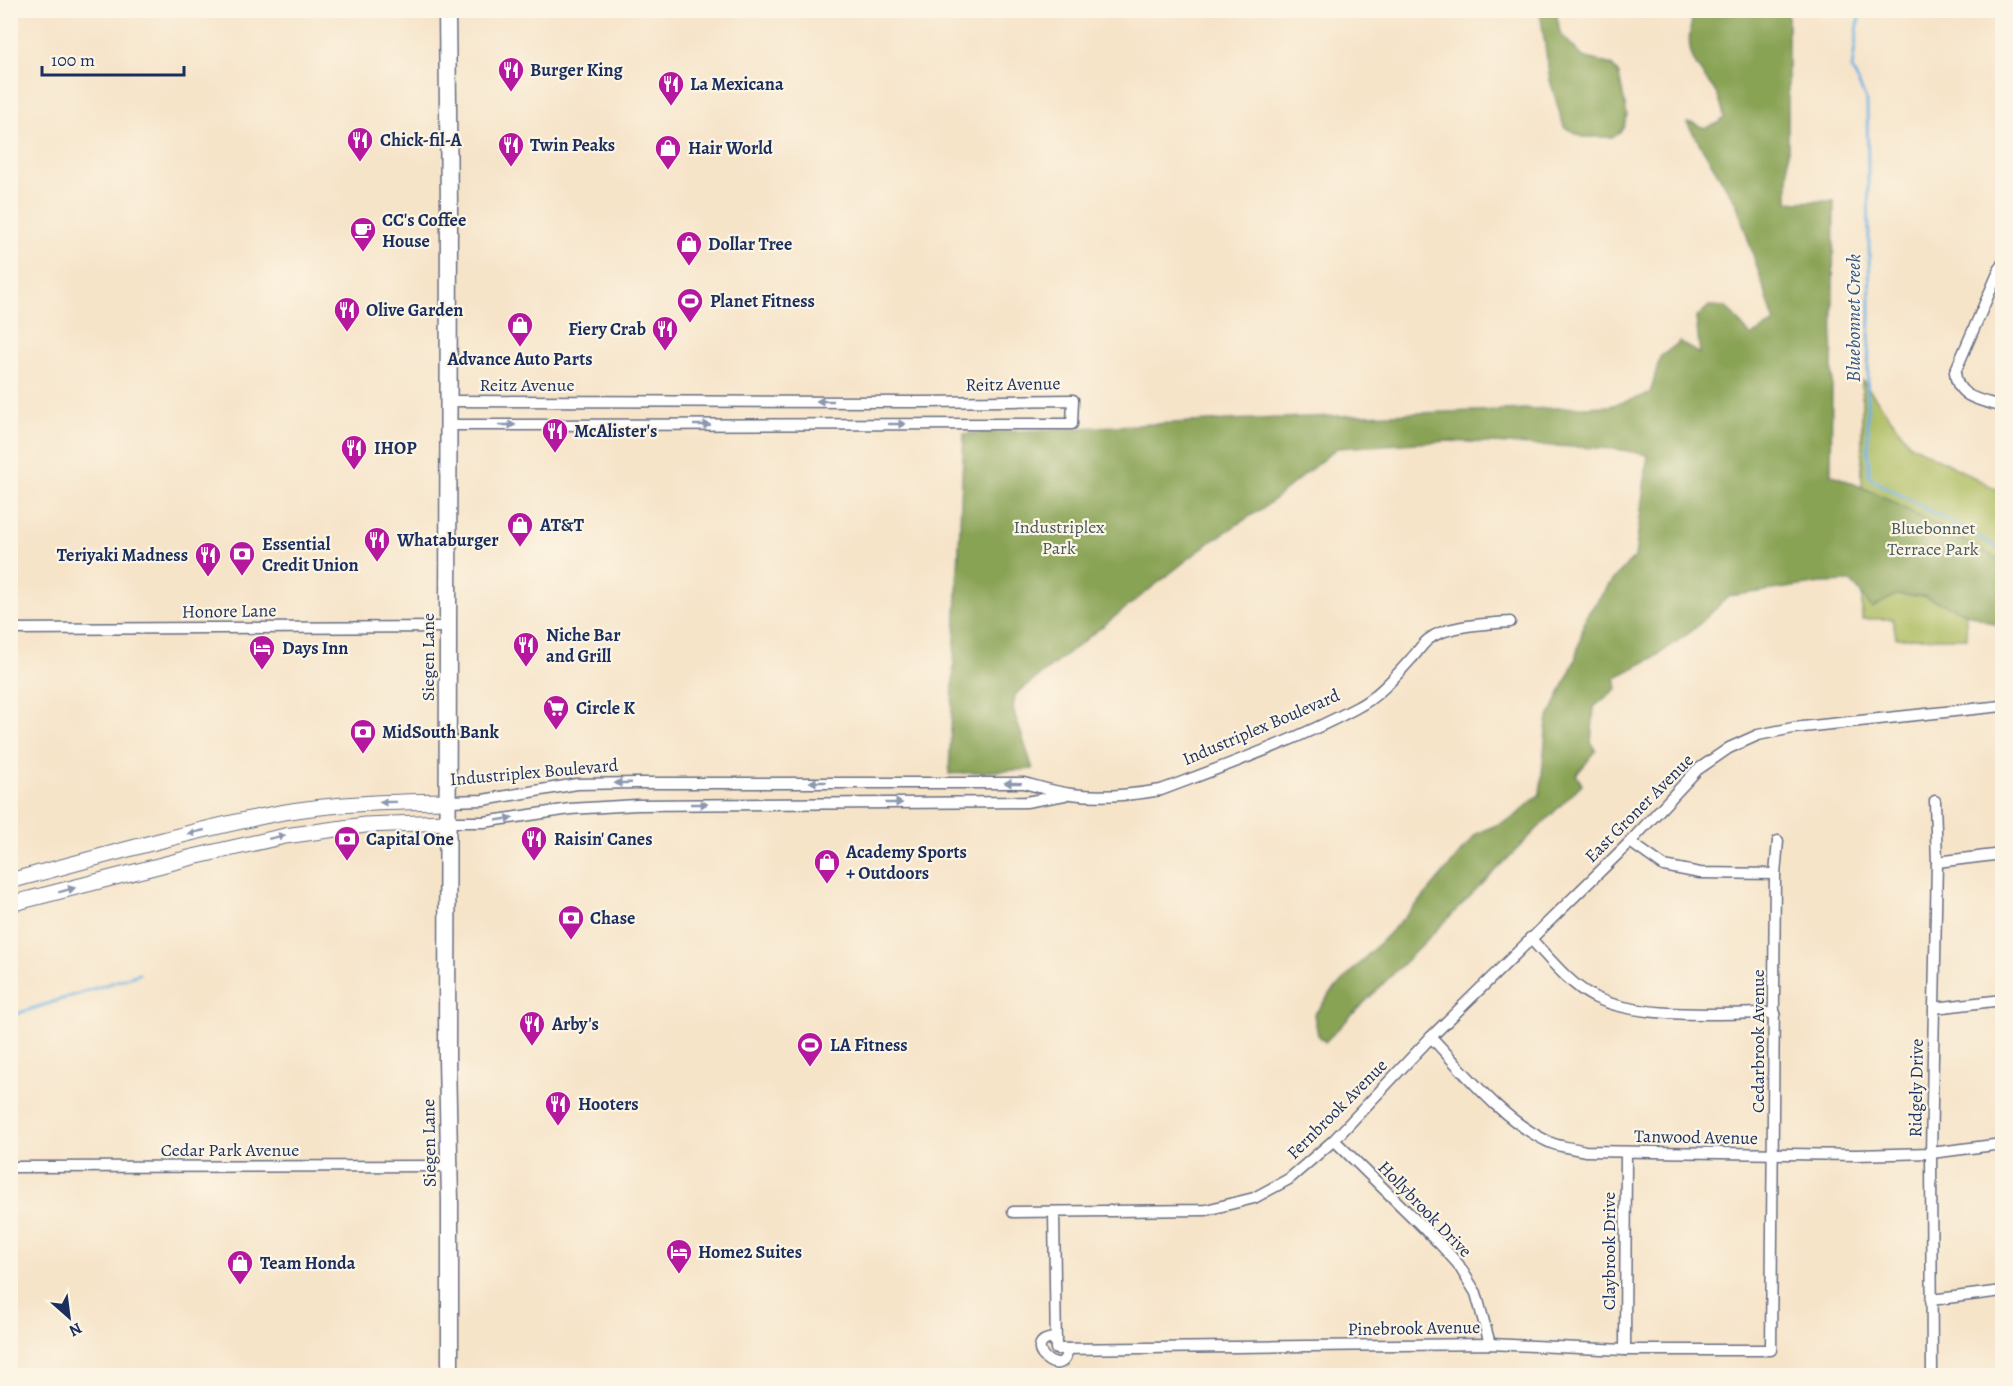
<svg xmlns="http://www.w3.org/2000/svg" width="2013" height="1386" viewBox="0 0 2013 1386" font-family="Alegreya,serif">
  <style>
    .green { fill: #acbb5e; stroke: #64755e; stroke-width: 1.5 }
    .forest { fill: #89a355; stroke: #52695a; stroke-width: 1.5 }
    .lines { fill: none; stroke-linecap: round; stroke-linejoin: round }
    .stream { stroke: #6cb2e3; stroke-width: 3 }
    .street-casing { stroke: #686e83; stroke-width: 13 }
    .secondary-casing { stroke: #686e83; stroke-width: 17 }
    .primary-casing { stroke: #686e83; stroke-width: 19 }
    .street { stroke: #fff; stroke-width: 10 }
    .secondary { stroke: #fff; stroke-width: 15 }
    .primary { stroke: #fff; stroke-width: 16 }
    .oneway { fill: #8d97ae }
    .labels { text-anchor: middle; stroke-width: 4.5; stroke-linejoin: round; paint-order: stroke }
    .poi-label { font-size: 18px; font-weight: bold; fill: #1b2f5e; stroke: #fcf5e5; text-anchor: start }
    .street-label { font-size: 18px; fill: #1b2f5e; stroke: #fcf5e5 }
    .park-label { font-size: 18px; fill: #46595e; stroke: #fcf5e5 }
    .water-label { font-size: 20px; font-style: italic; fill: #335686; stroke: #fcf5e5 }
  </style>
  <rect width="100%" height="100%" fill="#fcf5e5"/>
  <filter id="ink" filterUnits="userSpaceOnUse"><feTurbulence type="fractalNoise" baseFrequency=".0167" numOctaves="2"/><feDisplacementMap in="SourceGraphic" scale="12" xChannelSelector="R" yChannelSelector="G"/><feConvolveMatrix kernelMatrix="1 2 1 2 8 2 1 2 1" color-interpolation-filters="sRGB"/></filter>
  <filter id="wash" filterUnits="userSpaceOnUse"><feTurbulence type="fractalNoise" baseFrequency=".008" numOctaves="4" result="noise"/><feDisplacementMap in="SourceGraphic" scale="24" xChannelSelector="R" yChannelSelector="G"/><feGaussianBlur stdDeviation="1.35" result="paint"/><feColorMatrix in="noise" values="0 0 0 0 0 0 0 0 0 0 0 0 0 0 0 0 0 1.4 0 .05"/><feComposite in="paint" operator="in"/></filter>
  <g filter="url(#wash)">
    <rect width="100%" height="100%" fill="#f6e4c9"/>
    <polygon class="green" points="1862,380 1910,444 2002,492 2002,605 1965,607 1967,638 1896,638 1893,619 1862,619"/>
    <g class="forest">
      <polygon points="1540,11 1556,11 1560,33 1583,57 1612,65 1619,75 1627,115 1624,126 1619,133 1614,137 1583,137 1564,127 1550,80"/>
      <path d="M1694,11H1788V202L1834,201L1831,474L1882,496L2002,561V627L1923,596L1896,595L1872,608L1852,582L1821,583L1729,596L1692,631L1656,656L1615,678L1617,688L1594,707L1591,744L1596,751L1576,775L1582,784L1325,1042L1318,1035L1314,1015L1330,994L1422,899L1477,833L1513,818L1540,794L1547,722L1575,660L1586,616L1614,578L1635,557L1648,455L1617,449L1449,441L1337,448L1266,506L1210,542L1015,695L1013,709L1033,769L949,774L964,434L1229,420L1610,406L1650,394L1660,357L1680,342L1700,354L1696,318L1709,306L1726,307L1751,336L1775,323L1737,205L1687,123H1693L1705,128L1718,123L1724,118C1720,88 1706,84 1694,61C1686,45 1690,27 1694,11Z"/>
    </g>
    <g class="lines">
      <g class="stream">
        <polyline points="1860,10 1852,69 1867,102 1870,317 1867,399 1869,475 1873,480 2002,550"/>
        <polyline points="10,1016 139,974"/>
      </g>
    </g>
  </g>
  <g filter="url(#ink)">
    <g class="lines">
      <g class="street-casing">
        <g id="street">
          <path d="M2002,264L1955,372C1957,399 1980,399 2002,407"/>
          <polyline points="449,425 1072,424 1073,400 926,402 449,401"/>
          <polyline points="10,629 448,627"/>
          <path d="M447,801L483,800L577,784L636,783H1024C1039,787 1055,792 1071,794C1100,798 1132,795 1161,790C1227,765 1295,741 1356,708C1378,697 1395,677 1411,659C1417,653 1422,644 1429,639C1446,625 1488,624 1510,622"/>
          <polyline points="446,822 484,822 570,809 637,805 1026,802 1065,795"/>
          <polyline points="1630,842 1664,866 1700,873 1775,874"/>
          <polyline points="1937,862 2002,854"/>
          <path d="M1530,938C1549,958 1569,984 1594,997C1641,1020 1722,1013 1775,1013"/>
          <polyline points="1935,1008 2002,1000"/>
          <path d="M1431,1037C1466,1074 1502,1120 1549,1142C1559,1147 1574,1148 1585,1151L1856,1155L1931,1153L2002,1144"/>
          <polyline points="1334,1140 1440,1244 1458,1264 1476,1293 1490,1344"/>
          <polyline points="10,1167 449,1166"/>
          <polyline points="1013,1212 1206,1210 1254,1198 1289,1179 1334,1140 1431,1037 1630,842 1697,770 1729,748 1758,735 1793,728 2002,706"/>
          <polyline points="1054,1212 1056,1349 1490,1344 1625,1350 1771,1350 1775,874 1778,841"/>
          <polyline points="1931,1300 2002,1291"/>
          <path d="M1056,1338C1015,1340 1065,1386 1067,1349"/>
          <polyline points="1625,1350 1626,1153"/>
          <polyline points="1932,1376 1931,1153 1937,862 1935,801"/>
        </g>
      </g>
      <g class="secondary-casing">
        <g id="secondary">
          <path d="M10,881C100,857 189,831 279,813C335,803 391,802 447,801"/>
          <polyline points="10,904 193,857 285,836 365,825 446,822"/>
        </g>
      </g>
      <g class="primary-casing">
        <polyline id="primary" points="447,10 449,207 447,1059 450,1201 450,1376"/>
      </g>
      <use href="#street" class="street"/>
      <use href="#secondary" class="secondary"/>
      <use href="#primary" class="primary"/>
    </g>
    <defs><path id="oneway-solid" d="M-6-.8H1V-3.2L6.5 0L1 3.2V.8H-6Z" transform="scale(1.5)"/></defs>
    <g class="oneway">
      <use href="#oneway-solid" transform="translate(825 401) rotate(-180)"/>
      <use href="#oneway-solid" transform="translate(897 424)"/>
      <use href="#oneway-solid" transform="translate(507 425)"/>
      <use href="#oneway-solid" transform="translate(702 425)"/>
      <use href="#oneway-solid" transform="translate(818 782) rotate(180)"/>
      <use href="#oneway-solid" transform="translate(623 783) rotate(178)"/>
      <use href="#oneway-solid" transform="translate(1013 783) rotate(-179)"/>
      <use href="#oneway-solid" transform="translate(388 802) rotate(179)"/>
      <use href="#oneway-solid" transform="translate(894 803)"/>
      <use href="#oneway-solid" transform="translate(699 804)"/>
      <use href="#oneway-solid" transform="translate(505 819) rotate(-9)"/>
      <use href="#oneway-solid" transform="translate(196 832) rotate(167)"/>
      <use href="#oneway-solid" transform="translate(277 837) rotate(-12)"/>
      <use href="#oneway-solid" transform="translate(67 890) rotate(-15)"/>
    </g>
  </g>
  <defs>
    <g id="restaurant-pin" transform="scale(1.35)"><path d="M0 17L-7.5 6A9.5 9.5 0 1 1 7.5 6Z" fill="#b5179e" stroke="#fcf5e5"/><path d="M-5-6h1v4h1v-4h1v4h1v-4h1v5L-1.5 .5V6h-2V.5L-5-1ZM5-6V6H3V1.5H1.5Q1.5-4 5-6Z" fill="#fff"/></g>
    <g id="shop-pin" transform="scale(1.35)"><path d="M0 17L-7.5 6A9.5 9.5 0 1 1 7.5 6Z" fill="#b5179e" stroke="#fcf5e5"/><path d="M-5-2.5h2.3a2.7 3.5 0 0 1 5.4 0H5L5.5 6h-11ZM-1.5-2.5h3a1.5 2.3 0 0 0-3 0Z" fill="#fff"/></g>
    <g id="cafe-pin" transform="scale(1.35)"><path d="M0 17L-7.5 6A9.5 9.5 0 1 1 7.5 6Z" fill="#b5179e" stroke="#fcf5e5"/><path d="M-5.5-4.5H6V0H3Q3 3.5 0 3.5H-2.5Q-5.5 3.5-5.5 0ZM3-3.2v2h1.7v-2ZM-6 4.5H4V6H-6Z" fill="#fff"/></g>
    <g id="stadium-pin" transform="scale(1.35)"><path d="M0 17L-7.5 6A9.5 9.5 0 1 1 7.5 6Z" fill="#b5179e" stroke="#fcf5e5"/><path d="M0-5a6.5 5 0 1 0 0 10a6.5 5 0 1 0 0-10ZM-3.5-1.8h7v3.6h-7Z" fill="#fff"/></g>
    <g id="bank-pin" transform="scale(1.35)"><path d="M0 17L-7.5 6A9.5 9.5 0 1 1 7.5 6Z" fill="#b5179e" stroke="#fcf5e5"/><path d="M-6-4H6V4H-6ZM0-2.3a2.3 2.3 0 1 0 0 4.6a2.3 2.3 0 1 0 0-4.6Z" fill="#fff"/></g>
    <g id="hotel-pin" transform="scale(1.35)"><path d="M0 17L-7.5 6A9.5 9.5 0 1 1 7.5 6Z" fill="#b5179e" stroke="#fcf5e5"/><path d="M-6-4.5h1.5V1H6V5H4.5V3h-9V5H-6ZM-4 0a1.8 1.8 0 1 1 3.6 0ZM.5 0V-2.5h3Q6-2.5 6 0Z" fill="#fff"/></g>
    <g id="supermarket-pin" transform="scale(1.35)"><path d="M0 17L-7.5 6A9.5 9.5 0 1 1 7.5 6Z" fill="#b5179e" stroke="#fcf5e5"/><path d="M-6-5.5h2.5l.6 2H6L4.5 2H-2.5L-4.4-4H-6ZM-1.5 3.2a1.3 1.3 0 1 0 .1 0ZM3 3.2a1.3 1.3 0 1 0 .1 0Z" fill="#fff"/></g>
  </defs>
  <g fill-rule="evenodd">
    <use href="#restaurant-pin" x="511" y="70"/>
    <use href="#restaurant-pin" x="671" y="84"/>
    <use href="#restaurant-pin" x="360" y="140"/>
    <use href="#restaurant-pin" x="511" y="145"/>
    <use href="#shop-pin" x="668" y="148"/>
    <use href="#cafe-pin" x="363" y="230"/>
    <use href="#shop-pin" x="689" y="244"/>
    <use href="#stadium-pin" x="690" y="301"/>
    <use href="#restaurant-pin" x="347" y="310"/>
    <use href="#shop-pin" x="520" y="325"/>
    <use href="#restaurant-pin" x="665" y="329"/>
    <use href="#restaurant-pin" x="555" y="431"/>
    <use href="#restaurant-pin" x="354" y="448"/>
    <use href="#shop-pin" x="520" y="525"/>
    <use href="#restaurant-pin" x="377" y="540"/>
    <use href="#bank-pin" x="242" y="554"/>
    <use href="#restaurant-pin" x="208" y="555"/>
    <use href="#restaurant-pin" x="526" y="645"/>
    <use href="#hotel-pin" x="262" y="648"/>
    <use href="#supermarket-pin" x="556" y="708"/>
    <use href="#bank-pin" x="363" y="732"/>
    <use href="#bank-pin" x="347" y="839"/>
    <use href="#restaurant-pin" x="534" y="839"/>
    <use href="#shop-pin" x="827" y="862"/>
    <use href="#bank-pin" x="571" y="918"/>
    <use href="#restaurant-pin" x="532" y="1024"/>
    <use href="#stadium-pin" x="810" y="1045"/>
    <use href="#restaurant-pin" x="558" y="1104"/>
    <use href="#hotel-pin" x="679" y="1252"/>
    <use href="#shop-pin" x="240" y="1263"/>
  </g>
  <g class="labels">
    <g class="poi-label">
      <text x="530" y="76">Burger King</text>
      <text x="690" y="90">La Mexicana</text>
      <text x="380" y="146">Chick-fil-A</text>
      <text x="530" y="151">Twin Peaks</text>
      <text x="688" y="154">Hair World</text>
      <text x="382" y="226">CC's Coffee<tspan x="382" dy="21">House</tspan></text>
      <text x="708" y="250">Dollar Tree</text>
      <text x="710" y="307">Planet Fitness</text>
      <text x="366" y="316">Olive Garden</text>
      <text x="646" y="335" text-anchor="end">Fiery Crab</text>
      <text x="520" y="365" text-anchor="middle">Advance Auto Parts</text>
      <text x="574" y="437">McAlister's</text>
      <text x="374" y="454">IHOP</text>
      <text x="540" y="531">AT&amp;T</text>
      <text x="397" y="546">Whataburger</text>
      <text x="262" y="550">Essential<tspan x="262" dy="21">Credit Union</tspan></text>
      <text x="188" y="561" text-anchor="end">Teriyaki Madness</text>
      <text x="546" y="641">Niche Bar<tspan x="546" dy="21">and Grill</tspan></text>
      <text x="282" y="654">Days Inn</text>
      <text x="576" y="714">Circle K</text>
      <text x="382" y="738">MidSouth Bank</text>
      <text x="366" y="845">Capital One</text>
      <text x="554" y="845">Raisin' Canes</text>
      <text x="846" y="858">Academy Sports<tspan x="846" dy="21">+ Outdoors</tspan></text>
      <text x="590" y="924">Chase</text>
      <text x="552" y="1030">Arby's</text>
      <text x="830" y="1051">LA Fitness</text>
      <text x="578" y="1110">Hooters</text>
      <text x="698" y="1258">Home2 Suites</text>
      <text x="260" y="1269">Team Honda</text>
    </g>
    <g class="street-label">
      <text transform="translate(1013 384) rotate(-1)" y="6">Reitz Avenue</text>
      <text x="527" y="391">Reitz Avenue</text>
      <text transform="translate(229 611) rotate(-1)" y="6">Honore Lane</text>
      <text transform="translate(428 657) rotate(-90)" y="6">Siegen Lane</text>
      <text transform="translate(1261 727) rotate(-23)" y="6">Industriplex Boulevard</text>
      <text transform="translate(534 772) rotate(-5)" y="6">Industriplex Boulevard</text>
      <text transform="translate(1639 808) rotate(-45)" y="6">East Groner Avenue</text>
      <text transform="translate(1758 1041) rotate(-90)" y="6">Cedarbrook Avenue</text>
      <text transform="translate(1916 1088) rotate(-89)" y="6">Ridgely Drive</text>
      <text transform="translate(1337 1109) rotate(-45)" y="6">Fernbrook Avenue</text>
      <text transform="translate(1696 1137) rotate(1)" y="6">Tanwood Avenue</text>
      <text transform="translate(429 1143) rotate(-91)" y="6">Siegen Lane</text>
      <text x="230" y="1156">Cedar Park Avenue</text>
      <text transform="translate(1425 1209) rotate(46)" y="6">Hollybrook Drive</text>
      <text transform="translate(1609 1251) rotate(-90)" y="6">Claybrook Drive</text>
      <text transform="translate(1414 1328) rotate(-1)" y="6">Pinebrook Avenue</text>
    </g>
    <g class="park-label">
      <text x="1059" y="533">Industriplex<tspan x="1059" dy="21">Park</tspan></text>
      <text x="1933" y="534">Bluebonnet<tspan x="1933" dy="21">Terrace Park</tspan></text>
    </g>
    <g class="water-label">
      <text transform="translate(1853 318) rotate(-90)" y="7">Bluebonnet Creek</text>
    </g>
  </g>
  <rect width="2013" height="1386" fill="none" stroke="#fcf5e5" stroke-width="36"/>
  <g transform="translate(69 1317) rotate(152)" stroke="#fcf5e5" stroke-width="4.5" paint-order="stroke">
  <path d="M0-4.5L10 22L0 15L-10 22Z" fill="#1b2f5e"/>
  <text y="-9" font-size="16" font-weight="bold" text-anchor="middle" fill="#1b2f5e">N</text>
  </g>
  <path d="M42 66v9h142v-9" fill="none" stroke="#1b2f5e" stroke-width="3"/>
  <text x="51" y="66" font-size="18" fill="#1b2f5e" stroke="#fcf5e5" stroke-width="4.5" paint-order="stroke">100 m</text>
</svg>
